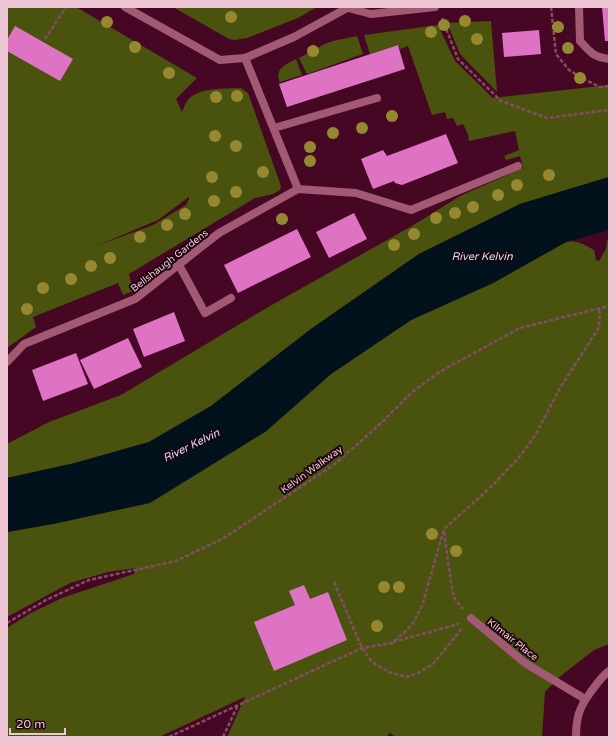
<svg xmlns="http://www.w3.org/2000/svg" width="616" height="744" viewBox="0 0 616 744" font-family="'Varela Round',sans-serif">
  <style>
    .green { fill: #49530e; fill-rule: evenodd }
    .water { fill: #02121c }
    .building { fill: #de73c3 }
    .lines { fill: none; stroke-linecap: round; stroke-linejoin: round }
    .path { stroke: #834d64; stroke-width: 2.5; stroke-dasharray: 4 2; stroke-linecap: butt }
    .lane { stroke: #a25974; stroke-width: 8 }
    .street { stroke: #a25974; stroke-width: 8 }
    .tree { fill: #968831 }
    .labels { text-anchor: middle; stroke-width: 4; stroke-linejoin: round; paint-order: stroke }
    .street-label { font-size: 10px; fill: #efc7d4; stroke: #1d040e }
    .water-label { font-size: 11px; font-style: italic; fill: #c7e2f5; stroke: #1d040e }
  </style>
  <rect width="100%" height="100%" fill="#460725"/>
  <g class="green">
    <path d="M7,7H76L197,78L176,99L182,112C184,108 185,103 188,100C198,87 226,89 241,88L248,93L281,186L280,190L273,194L255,198L129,274L133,291L123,295L118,283L33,317L36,327L7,348ZM189,197V199L186,205L153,225L96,246L158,220Z"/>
    <polygon points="173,7 317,7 298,18 247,38 235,40 229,39"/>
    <polygon points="491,21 497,92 460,54 447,23"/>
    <polygon points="438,25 455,61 493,98 609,85 609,177 520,204 419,254 311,329 211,406 149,442 75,463 7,478 7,444 49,422 121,395 270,306 412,226 460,196 523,168 520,156 506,160 504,156 519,150 515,131 469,141 468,134 463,124 457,126 453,118 447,119 445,112 432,115 408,46 400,49 398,45 370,54 364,35"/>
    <polygon points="357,36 363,54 307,74 299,58 325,44 333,41"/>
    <path d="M296,59L302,75L280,82C274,69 286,64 296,59Z"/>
    <path d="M609,238V644L594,650L558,678L545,692L542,737H395L390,733L386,737H227L245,697L159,737H7V628L29,614L62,598L134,574L136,568L108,572L70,583L7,617V532L58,523L265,432L331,374L411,320L493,283L566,242C575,239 585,245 594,250L596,260L599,261L606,249L607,241Z"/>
  </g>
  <polygon class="water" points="609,177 609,230 566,242 493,283 411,320 331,374 265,432 150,503 58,523 7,532 7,478 75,463 149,442 211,406 311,329 419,254 520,204"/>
  <g class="building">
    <polygon points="602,7 609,7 609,41 605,41"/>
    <polygon points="15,26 73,59 60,81 7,51 7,40"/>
    <polygon points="539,30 541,54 504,57 502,33"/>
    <polygon points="398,45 405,69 287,107 279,84"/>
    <polygon points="446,134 458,163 402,185 395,183 394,181 373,189 361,159 383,150 387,156"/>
    <polygon points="354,213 367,239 329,258 316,232"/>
    <polygon points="297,229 311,257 238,293 224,265"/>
    <polygon points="174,312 185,341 144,357 133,329"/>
    <polygon points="128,338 142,367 94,389 80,360"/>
    <polygon points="76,353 88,384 43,401 32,370"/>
    <polygon points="304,585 310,599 328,592 347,640 274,671 254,622 295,605 289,591"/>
  </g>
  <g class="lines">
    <g class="path">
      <polyline points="551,7 556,54 569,70 582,78 600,87 609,86"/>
      <polyline points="442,18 458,59 501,101 547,118 609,110"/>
      <polyline points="45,39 66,7"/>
      <polyline points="444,532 452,589 455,599 463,609"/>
      <polyline points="334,582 362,648 372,662 389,672 406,677 418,673 433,664 463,627"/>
      <polyline points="7,623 46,600 89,580 176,561 224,538 335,464 378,426 412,392 441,371 520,328 609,306"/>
      <polyline points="393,642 455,625 459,623"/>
      <path d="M169,737L362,648L392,643L406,631L413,623L422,606L444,529L480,497L496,482L520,456L536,434L560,388L598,329C600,322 600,316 599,308"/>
      <polyline points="223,737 238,705"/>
    </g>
    <g class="lane">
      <path d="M579,7L580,41C590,52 593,57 609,59"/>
      <polyline points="274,128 377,98"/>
      <polyline points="179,265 205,313 231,298"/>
    </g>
    <g class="street">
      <polyline points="125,7 220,60 245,58 294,37 349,7"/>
      <polyline points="348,8 371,14 435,7"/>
      <polyline points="245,58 298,189"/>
      <polyline points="7,362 24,344 135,299 219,233 298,189 356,193 411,210 518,166"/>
      <polyline points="471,618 525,663 585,699"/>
      <path d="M576,737C576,718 579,708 590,693C596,685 601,677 609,671"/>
    </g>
  </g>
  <g class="tree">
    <circle cx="231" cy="17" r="6"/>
    <circle cx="465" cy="21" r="6"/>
    <circle cx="107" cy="22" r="6"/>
    <circle cx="444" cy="25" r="6"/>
    <circle cx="558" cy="27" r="6"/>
    <circle cx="431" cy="32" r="6"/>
    <circle cx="477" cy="39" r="6"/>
    <circle cx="135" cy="47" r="6"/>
    <circle cx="568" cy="48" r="6"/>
    <circle cx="313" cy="51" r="6"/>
    <circle cx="169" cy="73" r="6"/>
    <circle cx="580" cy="78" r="6"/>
    <circle cx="237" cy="96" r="6"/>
    <circle cx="216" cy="97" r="6"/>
    <circle cx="392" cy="116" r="6"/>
    <circle cx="362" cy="128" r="6"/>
    <circle cx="333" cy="133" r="6"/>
    <circle cx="215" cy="136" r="6"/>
    <circle cx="236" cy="146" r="6"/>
    <circle cx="310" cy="147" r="6"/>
    <circle cx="310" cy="161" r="6"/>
    <circle cx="263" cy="172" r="6"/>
    <circle cx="549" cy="175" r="6"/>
    <circle cx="212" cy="177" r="6"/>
    <circle cx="517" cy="185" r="6"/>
    <circle cx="236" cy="192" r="6"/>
    <circle cx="498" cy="195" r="6"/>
    <circle cx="214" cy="201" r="6"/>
    <circle cx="473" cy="207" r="6"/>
    <circle cx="455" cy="213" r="6"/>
    <circle cx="185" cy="214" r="6"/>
    <circle cx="436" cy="218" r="6"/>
    <circle cx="282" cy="219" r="6"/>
    <circle cx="167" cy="225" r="6"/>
    <circle cx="414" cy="234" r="6"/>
    <circle cx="140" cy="237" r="6"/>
    <circle cx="394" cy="245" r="6"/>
    <circle cx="110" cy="258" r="6"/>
    <circle cx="91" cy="266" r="6"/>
    <circle cx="71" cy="279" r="6"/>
    <circle cx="43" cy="288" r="6"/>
    <circle cx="27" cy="309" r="6"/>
    <circle cx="432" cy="534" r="6"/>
    <circle cx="456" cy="551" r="6"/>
    <circle cx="384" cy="587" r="6"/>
    <circle cx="399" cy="587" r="6"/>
    <circle cx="377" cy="626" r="6"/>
  </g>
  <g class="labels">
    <g class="street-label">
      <text transform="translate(169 260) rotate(-38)" y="4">Bellshaugh Gardens</text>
      <text transform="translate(311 469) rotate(-36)" y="4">Kelvin Walkway</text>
      <text transform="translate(513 639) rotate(38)" y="4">Kilmair Place</text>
    </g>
    <g class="water-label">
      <text x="482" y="260">River Kelvin</text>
      <text transform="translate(191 445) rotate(-26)" y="4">River Kelvin</text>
    </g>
  </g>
  <rect width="616" height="744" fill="none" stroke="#efc7d4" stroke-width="16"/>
  <path d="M10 728v6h55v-6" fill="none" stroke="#efc7d4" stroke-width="2"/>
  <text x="16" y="728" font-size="12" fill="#efc7d4" stroke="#1d040e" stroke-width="3" paint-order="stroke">20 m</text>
</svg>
